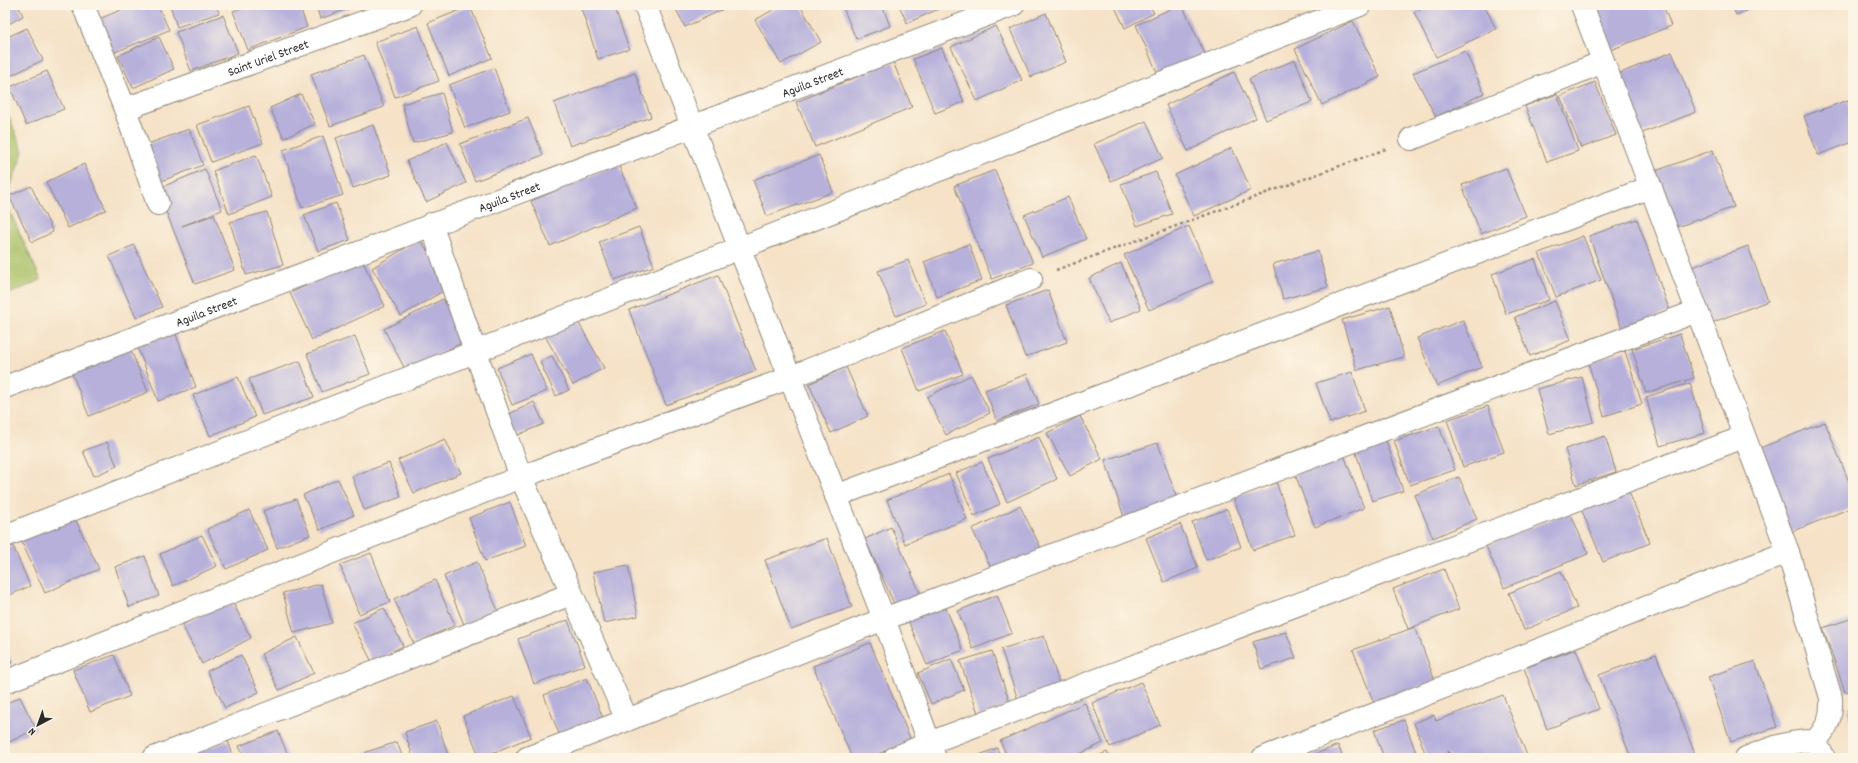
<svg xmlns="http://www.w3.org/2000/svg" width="1858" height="763" viewBox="0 0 1858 763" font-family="Dekko,sans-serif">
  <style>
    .green { fill: #a8c066; stroke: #6a7648 }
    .building { fill: #b6b0db }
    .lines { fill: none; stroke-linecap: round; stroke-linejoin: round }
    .minor-casing { stroke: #908679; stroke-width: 24 }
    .path { stroke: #908679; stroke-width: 2.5; stroke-dasharray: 3 3; stroke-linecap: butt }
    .minor { stroke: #fff; stroke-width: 22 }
    .labels { text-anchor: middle; stroke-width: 3; stroke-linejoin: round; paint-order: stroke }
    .street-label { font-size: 13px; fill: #2b2b2b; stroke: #fcf5e5 }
  </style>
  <rect width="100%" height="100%" fill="#fcf5e5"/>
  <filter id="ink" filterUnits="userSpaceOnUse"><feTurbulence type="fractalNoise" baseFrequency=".025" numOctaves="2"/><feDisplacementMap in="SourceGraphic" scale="8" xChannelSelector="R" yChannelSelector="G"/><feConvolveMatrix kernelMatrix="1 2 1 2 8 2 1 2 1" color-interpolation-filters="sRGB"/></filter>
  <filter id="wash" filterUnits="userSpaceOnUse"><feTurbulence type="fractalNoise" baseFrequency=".012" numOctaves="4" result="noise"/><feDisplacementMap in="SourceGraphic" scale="16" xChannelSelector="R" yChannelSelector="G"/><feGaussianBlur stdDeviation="0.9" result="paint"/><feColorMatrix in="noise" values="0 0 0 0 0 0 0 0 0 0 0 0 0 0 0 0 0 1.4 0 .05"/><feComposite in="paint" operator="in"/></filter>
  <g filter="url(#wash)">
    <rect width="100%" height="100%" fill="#f5e2c7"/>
    <polygon class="green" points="5,106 23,152 5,201 41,280 5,296"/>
    <g id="blocks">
      <g class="building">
        <polygon points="5,5 18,5 23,16 5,26"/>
        <polygon points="133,5 158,5 169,30 113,53 99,19"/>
        <polygon points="170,5 216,5 219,13 177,27"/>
        <polygon points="250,5 299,5 307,27 248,50 233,11"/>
        <polygon points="316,5 359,5 320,19"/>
        <polygon points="580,5 614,5 629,49 598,59"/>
        <polygon points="674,5 725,5 726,8 685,27"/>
        <polygon points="782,5 800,5 821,42 781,64 755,20"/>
        <polygon points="842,5 882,5 890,26 856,39"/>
        <polygon points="899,5 939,5 941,8 907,23"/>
        <polygon points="1114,5 1149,5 1154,13 1125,28"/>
        <polygon points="1179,5 1182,5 1208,60 1161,81 1136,25"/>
        <polygon points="1430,5 1484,5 1496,29 1436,57 1414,12"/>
        <polygon points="1589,5 1663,5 1671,26 1608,51"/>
        <polygon points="1732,5 1759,5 1736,15"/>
        <polygon points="470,6 492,58 449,76 428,23"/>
        <polygon points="1046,13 1066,62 1031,77 1010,29"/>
        <polygon points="223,15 238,53 191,71 176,32"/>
        <polygon points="1353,21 1380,77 1322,105 1295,49"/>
        <polygon points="418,26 439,81 395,97 375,42"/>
        <polygon points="996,26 1022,80 977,101 951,47"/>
        <polygon points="27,28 43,60 8,77 5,71 5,38"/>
        <polygon points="159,37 174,69 133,88 118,56"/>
        <polygon points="942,48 964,102 935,113 913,59"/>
        <polygon points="1465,51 1484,93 1436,117 1413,73"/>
        <polygon points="1672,52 1696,112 1637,135 1613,76"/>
        <polygon points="364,55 384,107 330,126 311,74"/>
        <polygon points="1295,60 1312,102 1266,120 1249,79"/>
        <polygon points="893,62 912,107 815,147 796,102"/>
        <polygon points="494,68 510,111 465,128 449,85"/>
        <polygon points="47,71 64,109 26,125 10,87"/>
        <polygon points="1234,72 1256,118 1188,151 1166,105"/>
        <polygon points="635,73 651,117 570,146 554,103"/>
        <polygon points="1595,82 1616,135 1581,148 1560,96"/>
        <polygon points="442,93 453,132 413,143 402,104"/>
        <polygon points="301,94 315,124 284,138 270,108"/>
        <polygon points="1557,94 1578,151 1547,162 1525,106"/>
        <polygon points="1848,100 1853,113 1853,142 1818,155 1804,116"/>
        <polygon points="249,106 263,143 211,162 197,125"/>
        <polygon points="528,118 543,155 475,181 460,144"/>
        <polygon points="1146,121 1163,158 1111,181 1094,144"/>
        <polygon points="373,125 391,175 353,188 336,138"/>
        <polygon points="189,129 203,165 159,182 145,145"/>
        <polygon points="323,136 343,195 302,208 283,150"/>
        <polygon points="447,142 466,183 426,202 407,161"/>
        <polygon points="1232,148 1251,190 1194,216 1175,175"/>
        <polygon points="1713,150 1734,207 1674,228 1653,172"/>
        <polygon points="256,155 272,197 229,214 213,171"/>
        <polygon points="819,155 833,192 767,216 753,180"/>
        <polygon points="84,164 106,210 68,228 46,182"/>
        <polygon points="618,164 637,208 550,246 531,201"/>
        <polygon points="1506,168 1526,216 1481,234 1462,185"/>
        <polygon points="205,169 222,210 182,226 214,215 235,270 195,284 157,189"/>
        <polygon points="995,170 1033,263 992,279 954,186"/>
        <polygon points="1156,172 1172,214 1137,226 1121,184"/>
        <polygon points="31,186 53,232 32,242 9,196"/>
        <polygon points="1068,197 1086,239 1042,257 1024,215"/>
        <polygon points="336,203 350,240 318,251 304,215"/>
        <polygon points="267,212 283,265 246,275 230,222"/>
        <polygon points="1637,219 1670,312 1622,329 1589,236"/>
        <polygon points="1189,226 1213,281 1149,310 1124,255"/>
        <polygon points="639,227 654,266 614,280 599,242"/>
        <polygon points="1583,236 1601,280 1556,297 1539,253"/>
        <polygon points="420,239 450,287 401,316 372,268"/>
        <polygon points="969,244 982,280 937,297 924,262"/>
        <polygon points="134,245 162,307 136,318 109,256"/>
        <polygon points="1748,246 1768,301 1711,323 1690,268"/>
        <polygon points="1318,251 1328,287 1283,299 1273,264"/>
        <polygon points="1535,259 1549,300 1506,314 1492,274"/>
        <polygon points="362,260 385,306 312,340 290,293"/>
        <polygon points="908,260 926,304 896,316 878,271"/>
        <polygon points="1121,263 1141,309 1109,323 1089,278"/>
        <polygon points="718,275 756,371 666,405 629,310"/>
        <polygon points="1048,290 1067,342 1025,357 1006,305"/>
        <polygon points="443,299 465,341 406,371 384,329"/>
        <polygon points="1555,301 1571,340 1530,356 1515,317"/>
        <polygon points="1390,306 1404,357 1357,370 1342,320"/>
        <polygon points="576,318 604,368 573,385 545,336"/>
        <polygon points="1463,320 1482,367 1437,386 1417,338"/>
        <polygon points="945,331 963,374 919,391 902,348"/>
        <polygon points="175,332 196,387 158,401 137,346"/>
        <polygon points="1680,334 1694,378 1646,393 1632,349"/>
        <polygon points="355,336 370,374 322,392 307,354"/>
        <polygon points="130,348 148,392 89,416 72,373"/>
        <polygon points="1625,351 1642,404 1604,416 1588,362"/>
        <polygon points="531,354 547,391 512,405 497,368"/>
        <polygon points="552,356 569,390 556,396 540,362"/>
        <polygon points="300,361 314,397 262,415 249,379"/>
        <polygon points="846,367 868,416 831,433 809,384"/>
        <polygon points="1352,372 1365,411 1330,423 1316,383"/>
        <polygon points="1027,374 1039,404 997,421 985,390"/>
        <polygon points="971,375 990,413 946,435 927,397"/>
        <polygon points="238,377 255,417 210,436 193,395"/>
        <polygon points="1582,377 1594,422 1549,434 1537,389"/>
        <polygon points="1690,383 1705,433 1660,446 1646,397"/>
        <polygon points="534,402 544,424 513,437 503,417"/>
        <polygon points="1488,406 1504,452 1463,467 1447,420"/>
        <polygon points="1080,416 1102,459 1070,476 1047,433"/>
        <polygon points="1825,422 1853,492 1853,507 1789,533 1755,450"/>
        <polygon points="1439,426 1455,470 1410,485 1394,441"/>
        <polygon points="1605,436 1616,472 1576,485 1565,449"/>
        <polygon points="1039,437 1057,479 1007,502 988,459"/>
        <polygon points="445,439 461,473 414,493 398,460"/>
        <polygon points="1386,440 1403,491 1372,501 1355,450"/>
        <polygon points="107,442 117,466 94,476 83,451"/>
        <polygon points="1158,443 1179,505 1126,523 1105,460"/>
        <polygon points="1344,455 1364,508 1315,527 1295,474"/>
        <polygon points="982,462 1000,504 974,516 956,473"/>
        <polygon points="389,463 401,497 364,510 352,476"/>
        <polygon points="949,474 967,519 905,544 887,500"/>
        <polygon points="1459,477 1477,519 1433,538 1415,495"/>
        <polygon points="338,479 354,515 320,530 303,495"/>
        <polygon points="1276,482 1295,535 1253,550 1233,497"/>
        <polygon points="1627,487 1650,543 1603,562 1580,506"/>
        <polygon points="296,499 310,535 277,548 263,511"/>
        <polygon points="510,502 526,546 485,561 469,518"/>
        <polygon points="1020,506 1042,550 994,574 972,529"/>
        <polygon points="1227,509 1241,547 1206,560 1192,522"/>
        <polygon points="249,510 268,550 226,569 207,529"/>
        <polygon points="72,512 99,569 45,593 19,536"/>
        <polygon points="1570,512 1588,554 1504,588 1486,546"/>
        <polygon points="1180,524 1198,568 1164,582 1146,538"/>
        <polygon points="891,527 921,595 895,606 865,539"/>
        <polygon points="202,535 217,566 173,586 160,554"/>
        <polygon points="827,538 852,607 791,629 765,560"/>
        <polygon points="13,546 30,586 5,597 5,549"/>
        <polygon points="371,553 390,602 359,614 340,565"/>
        <polygon points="145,556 159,596 129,607 115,567"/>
        <polygon points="477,562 499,613 465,627 444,576"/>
        <polygon points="628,565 638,616 604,623 593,572"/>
        <polygon points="1444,569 1459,609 1408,629 1393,589"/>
        <polygon points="1561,571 1577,608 1524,630 1509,593"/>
        <polygon points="435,580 455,625 414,644 394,599"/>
        <polygon points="321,584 332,623 294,633 283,593"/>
        <polygon points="997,595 1012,633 973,649 958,611"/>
        <polygon points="231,599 251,638 202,664 182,625"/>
        <polygon points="944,603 963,650 927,665 907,618"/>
        <polygon points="384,608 403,646 372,662 352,623"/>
        <polygon points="1853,618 1853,690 1845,692 1823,628"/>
        <polygon points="568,620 585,665 534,684 518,639"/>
        <polygon points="1415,627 1435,681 1374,703 1353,650"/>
        <polygon points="1286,632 1296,658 1261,669 1253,642"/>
        <polygon points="1044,636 1061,689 1019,703 1001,649"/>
        <polygon points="297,637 314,673 279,690 261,654"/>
        <polygon points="870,643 911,740 868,758 852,758 813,666"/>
        <polygon points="5,645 12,663 5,667"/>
        <polygon points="1576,649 1599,709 1547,729 1524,668"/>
        <polygon points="992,651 1011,706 979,716 960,661"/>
        <polygon points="1656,654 1695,754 1684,758 1631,758 1599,675"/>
        <polygon points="114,655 130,696 90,712 73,670"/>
        <polygon points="241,655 259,692 225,708 207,671"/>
        <polygon points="951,659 964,690 931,704 918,673"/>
        <polygon points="1755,661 1777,727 1731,742 1708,677"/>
        <polygon points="587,678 605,723 561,739 544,695"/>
        <polygon points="1141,682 1160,725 1110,747 1092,703"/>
        <polygon points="1503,695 1528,758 1451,758 1448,751 1450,758 1427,758 1414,723 1434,715 1436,721"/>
        <polygon points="514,696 531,737 480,758 463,716"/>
        <polygon points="20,697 36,729 5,744 5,704"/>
        <polygon points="1085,703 1103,743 1071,758 1008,758 1000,741"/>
        <polygon points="1853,708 1853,726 1847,710"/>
        <polygon points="1404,720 1418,758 1384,758 1374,730"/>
        <polygon points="437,721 449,758 413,758 405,732"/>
        <polygon points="278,731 289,758 244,758 239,746"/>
        <polygon points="228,741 234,758 181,758"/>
        <polygon points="397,742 403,758 368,758 366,752"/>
        <polygon points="1338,745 1343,758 1306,758"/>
        <polygon points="997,748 1001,758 972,758"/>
        <polygon points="1107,752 1110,758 1092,758"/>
      </g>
    </g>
  </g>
  <g filter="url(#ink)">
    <use href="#blocks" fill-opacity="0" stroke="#908679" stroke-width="1"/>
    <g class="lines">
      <g class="minor-casing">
        <g id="minor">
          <polyline points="83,5 125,109 158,204"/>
          <polyline points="645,5 884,619 935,758"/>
          <path d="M1582,5L1788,552L1831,698C1832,716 1828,728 1815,741C1790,740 1769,749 1746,758"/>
          <path id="s1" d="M125,109L410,5"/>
          <polyline points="1411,139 1603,62"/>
          <polyline points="431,224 475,351 521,477 627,720"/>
          <path id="s2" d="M5,387C341,259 678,133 1013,5"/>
          <polyline points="836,496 1651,187"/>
          <polyline points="5,536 1360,5"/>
          <polyline points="5,682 521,477 789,378 1031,279"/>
          <polyline points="1815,741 1824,758"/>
          <polyline points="154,758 571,594"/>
          <polyline points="527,758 627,720 884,619 1697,311"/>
          <polyline points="894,758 929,743 1744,437"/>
          <polyline points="1263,758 1788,552"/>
        </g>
      </g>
      <polyline class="path" points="1056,270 1386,149"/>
      <use href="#minor" class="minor"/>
    </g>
  </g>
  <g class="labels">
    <g class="street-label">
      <text dy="5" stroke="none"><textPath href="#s1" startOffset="152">Saint Uriel Street</textPath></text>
      <text dy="5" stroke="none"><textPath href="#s2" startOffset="863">Aguila Street</textPath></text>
      <text dy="5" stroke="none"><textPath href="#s2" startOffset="539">Aguila Street</textPath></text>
      <text dy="5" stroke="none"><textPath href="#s2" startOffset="215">Aguila Street</textPath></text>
    </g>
  </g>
  <rect width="1858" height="763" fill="none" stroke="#fcf5e5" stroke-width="20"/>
  <g transform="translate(38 725) rotate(221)" stroke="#fcf5e5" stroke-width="3" paint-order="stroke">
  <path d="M0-3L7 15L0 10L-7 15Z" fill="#2b2b2b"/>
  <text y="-6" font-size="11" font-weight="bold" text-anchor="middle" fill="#2b2b2b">N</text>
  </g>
</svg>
